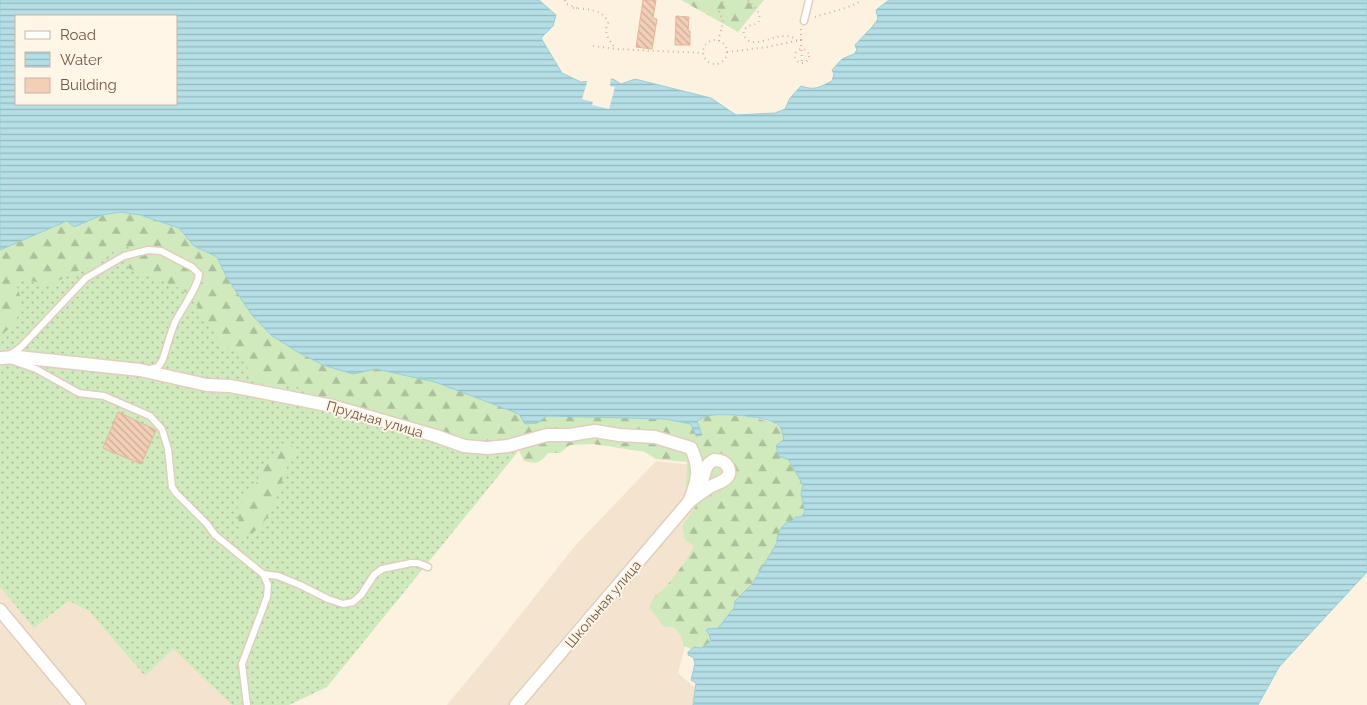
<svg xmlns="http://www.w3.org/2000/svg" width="1367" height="705" viewBox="0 0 1367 705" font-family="Raleway,sans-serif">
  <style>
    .residential { fill: #f4e3ce }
    .grass { fill: url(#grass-dots) }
    .forest { fill: url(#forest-firs) }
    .water { fill: url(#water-rules); stroke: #9aced8; fill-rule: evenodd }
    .pier { fill: #fdf2e0 }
    .building { fill: url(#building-back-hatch); stroke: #e6b597 }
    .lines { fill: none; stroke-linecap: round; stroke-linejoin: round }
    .service-casing { stroke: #e1cebc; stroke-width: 9 }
    .minor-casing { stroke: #e1cebc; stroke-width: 15 }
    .path { stroke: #d7b29a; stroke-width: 2; stroke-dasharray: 1 4; stroke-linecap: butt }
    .service { stroke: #fff; stroke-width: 6 }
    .minor { stroke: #fff; stroke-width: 12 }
    .labels { text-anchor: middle; stroke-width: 4; stroke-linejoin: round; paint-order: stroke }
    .street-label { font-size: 14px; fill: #745747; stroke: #fff6e7 }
  </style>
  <defs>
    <pattern id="grass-dots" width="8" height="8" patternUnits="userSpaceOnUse" patternTransform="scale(1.25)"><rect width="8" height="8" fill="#d0eabe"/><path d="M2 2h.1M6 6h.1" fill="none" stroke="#adc09c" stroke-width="1.8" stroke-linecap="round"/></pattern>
    <pattern id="forest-firs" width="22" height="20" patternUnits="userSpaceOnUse" patternTransform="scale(1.25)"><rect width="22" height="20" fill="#d0eabe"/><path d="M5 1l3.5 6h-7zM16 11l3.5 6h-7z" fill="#adc09c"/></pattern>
    <pattern id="water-rules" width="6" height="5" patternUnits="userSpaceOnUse" patternTransform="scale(1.25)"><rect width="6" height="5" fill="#b4dfe6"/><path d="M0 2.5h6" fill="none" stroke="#97b8bc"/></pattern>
    <pattern id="building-back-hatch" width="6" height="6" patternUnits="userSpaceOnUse" patternTransform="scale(1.25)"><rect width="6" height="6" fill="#f3cfb7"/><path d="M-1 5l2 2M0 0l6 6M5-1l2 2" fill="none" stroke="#c9ab97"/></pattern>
  </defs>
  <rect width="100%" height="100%" fill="#fdf2e0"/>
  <g class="residential">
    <polygon points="656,461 741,470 690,627 678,673 700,692 696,705 447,705 491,652 574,547"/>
    <polygon points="0,587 34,628 70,601 89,611 145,676 173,649 232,705 0,705"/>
  </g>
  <polygon class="grass" points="102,215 547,416 327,687 289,705 232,705 173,649 145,676 89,611 69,601 34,628 0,587 0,250"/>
  <g class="forest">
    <polygon points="681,0 764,0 738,32"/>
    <path d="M121,212L140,215L179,228L194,246L217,257L227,278L252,315L353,374L376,369L435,382L519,414L525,424L537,423L547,416L665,419L691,424L705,416L729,415L750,417L775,423L783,433L789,460L803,485L801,494L805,512C796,525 776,524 777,543L752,584L735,601L734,608L718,628L708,629L711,641L701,648L694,647L691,649L684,646L681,636L675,628L663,626L649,607L654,597L666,587L687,559L694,546L685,540L682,526L696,506L686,486L687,462L656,459L645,452L593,444L570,445L560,453H548C540,464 537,464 524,461L515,443L477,447L314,396L307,391L288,383L278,389C251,383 250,370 236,349L222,348L218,342L215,332L207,323L192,297L180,288L130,269L125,263L137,252L127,246L108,254L98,266L80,270L48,286L30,280H15C17,287 21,296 21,303C22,316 10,329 0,336V250L67,221L74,227L102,215Z"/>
    <path d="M288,444L296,448C282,471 277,508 260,527C257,530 252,533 248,536L239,532L238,507L255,486L261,472L271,457Z"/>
  </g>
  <path class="water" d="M0,0H539L556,15L553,26L541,38L562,73L581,82L613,79L621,84L635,79L711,98L736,115L775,113L785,109L790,98L801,86C815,91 819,87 832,81L834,74L832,70L842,59L854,54L857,50L855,45L872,27L878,19L876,10L889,0H1367V572L1279,667L1258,705H693L696,683L691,680L695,663L693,657L688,655V652L694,647L701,648L711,641L709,634L706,631L707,629L718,628L734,608L735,601L752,584L777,543C776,533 783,522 793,520L796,517H801L805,512L801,494L803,485L789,460L779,456L776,446L784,439C783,433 780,425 775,423C763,416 721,413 708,416C704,417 701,419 697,421L702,435L696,436L691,424L665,419L547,416L537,423L525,424L519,414L435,382L376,369L353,374L323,365L296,351L271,335L252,315L227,278L217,257L194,246L179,228L140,215L121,212L102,215L74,227L67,221L0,250ZM16,16H176V104H16Z"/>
  <polygon class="pier" points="611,77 610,86 615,87 609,109 592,105 593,102 582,99 588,79"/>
  <g class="building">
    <polygon points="643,0 656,0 653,18 657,19 652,49 636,47"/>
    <polygon points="676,16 689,17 688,31 690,31 690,45 675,45"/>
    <polygon points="118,412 156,430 141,464 103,448"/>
  </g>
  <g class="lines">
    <g class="service-casing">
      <g id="service">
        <polyline points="804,21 809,0"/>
        <path d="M11,354L21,347L86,278L124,256L148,250L161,251L192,267L199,274C198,287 183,307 176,320C170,333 167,348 162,361L158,367L150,369"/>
        <polyline points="13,361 36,369 79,393 104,396 150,416 162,429 168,449 172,487 176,493 207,524 215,535 263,574 278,576 300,585 328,599 343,604 353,602 361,595 374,575 382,569 411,563 418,563 428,567"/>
        <polyline points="247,705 242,664 267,597 268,585 263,574"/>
      </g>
    </g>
    <g class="minor-casing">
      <g id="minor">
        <path d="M0,358L18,357L140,370L207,385L230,386L282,396L332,406L436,436L464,446L487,448L508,446L547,435H570L595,431L619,435L655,437L691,448C701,470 698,480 689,502"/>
        <polyline points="0,610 79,705"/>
        <path d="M516,705L689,502C694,495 699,488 702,480C706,471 704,465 714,460C719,460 725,461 728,467C734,480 716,483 708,488C702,492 695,497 689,502"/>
      </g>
    </g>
    <g class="path">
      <polyline points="565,0 566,4 577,8"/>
      <path d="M748,0C754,7 763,13 758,23C754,25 750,25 747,27C739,33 747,43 755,42C769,42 784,30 797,40"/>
      <path d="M573,8C586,9 604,9 608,23C603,34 609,39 615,48"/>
      <path d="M815,17C826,13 855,7 861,0"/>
      <polyline points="801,40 802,63"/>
      <circle cx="715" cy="52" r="12"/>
      <path d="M719,41C719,28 727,26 719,12L724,0"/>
      <polyline points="593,46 616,49 703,53"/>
      <circle cx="802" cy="56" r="7"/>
      <polyline points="727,52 767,47 801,40 801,28"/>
    </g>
    <use href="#service" class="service"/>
    <use href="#minor" class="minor"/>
  </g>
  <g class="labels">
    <g class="street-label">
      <text transform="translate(375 419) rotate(16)" y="5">Прудная улица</text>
      <text transform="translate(603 604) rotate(-50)" y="5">Школьная улица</text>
    </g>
  </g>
  <rect x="15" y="15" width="162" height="90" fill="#fff6e7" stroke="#c7b6a7"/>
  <rect x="25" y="31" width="25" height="8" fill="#ffffff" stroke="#c7b6a7"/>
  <text x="60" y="40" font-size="15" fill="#745747">Road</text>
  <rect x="25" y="52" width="25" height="15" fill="url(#water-rules)" stroke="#c7b6a7"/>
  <text x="60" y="65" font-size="15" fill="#745747">Water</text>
  <rect x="25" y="78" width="25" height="15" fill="#f3cfb7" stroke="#c7b6a7"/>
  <text x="60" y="90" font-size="15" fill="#745747">Building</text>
</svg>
